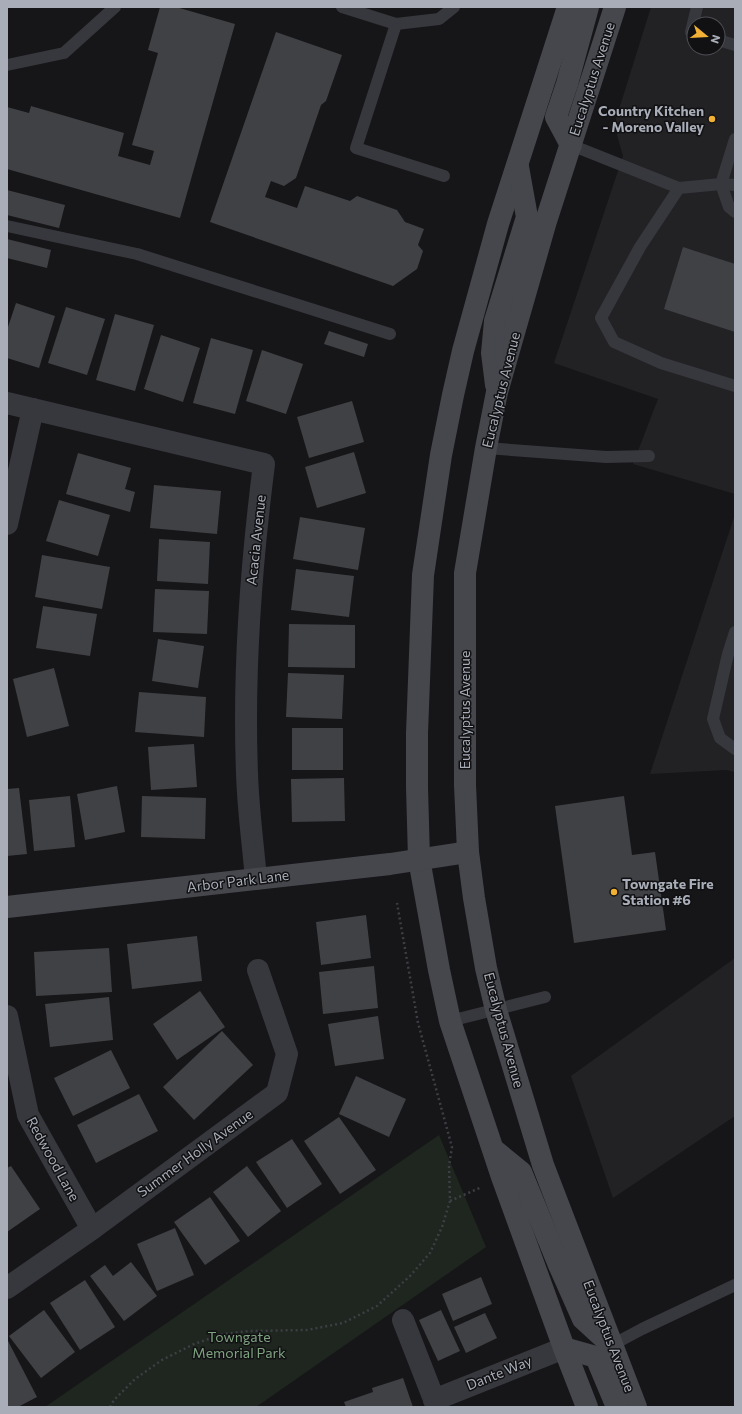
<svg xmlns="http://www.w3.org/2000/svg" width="742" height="1414" viewBox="0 0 742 1414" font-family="Commissioner,sans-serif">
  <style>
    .built { fill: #222225; fill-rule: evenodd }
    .green { fill: #1e261f }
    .building { fill: #404145 }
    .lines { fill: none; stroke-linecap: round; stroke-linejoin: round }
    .path { stroke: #3d3f44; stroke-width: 2.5; stroke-dasharray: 2 3; stroke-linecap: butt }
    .lane { stroke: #37383d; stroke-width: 12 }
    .street { stroke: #37383d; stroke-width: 22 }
    .secondary { stroke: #45474d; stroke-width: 22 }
    .poi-dot { fill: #f2b134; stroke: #111113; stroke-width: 1.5 }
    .labels { text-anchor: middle; stroke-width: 3; stroke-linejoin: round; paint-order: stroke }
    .street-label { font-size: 14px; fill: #a8adb8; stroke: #111113 }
    .poi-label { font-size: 14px; font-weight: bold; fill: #a8adb8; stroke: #111113; text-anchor: end }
    .park-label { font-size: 14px; fill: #7fa381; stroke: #111113 }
  </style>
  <rect width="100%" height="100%" fill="#161618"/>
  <g class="built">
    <path d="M651,7H735V494L633,464L658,399L554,363L623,156L617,135L616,119ZM694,24H718V48H694Z"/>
    <polygon points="735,514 735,772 726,770 650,774"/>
    <polygon points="735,958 735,1116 613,1198 571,1076"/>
  </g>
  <polygon class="green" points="439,1135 486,1247 256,1407 45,1407"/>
  <g class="building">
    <polygon points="160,7 176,7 235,24 180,218 7,169 7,107 29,113 31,106 124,133 118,156 150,165 154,151 132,145 158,53 148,50"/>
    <polygon points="276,32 342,55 326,101 321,105 296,178 284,186 271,181 265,197 297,208 305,186 350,201 357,196 397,210 405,222 424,229 418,245 423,251 417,269 393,286 210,222"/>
    <polygon points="7,190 65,205 59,228 7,215"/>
    <polygon points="7,239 51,250 47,268 7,258"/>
    <polygon points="683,247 735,264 735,332 664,309"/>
    <polygon points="16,303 55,316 39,368 7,358 7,330"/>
    <polygon points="66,307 105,319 87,375 48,363"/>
    <polygon points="115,314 154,325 135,391 96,380"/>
    <polygon points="329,331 368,344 364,357 324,344"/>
    <polygon points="161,335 200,348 183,402 144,389"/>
    <polygon points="211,338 253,350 235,414 193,403"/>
    <polygon points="262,350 303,364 286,414 246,401"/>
    <polygon points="352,401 364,442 309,458 297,417"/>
    <polygon points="354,452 366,493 317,508 305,467"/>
    <polygon points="78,453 131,468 125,489 135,492 130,512 66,494"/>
    <polygon points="154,485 221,491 217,534 150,528"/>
    <polygon points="59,500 110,515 98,556 46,541"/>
    <polygon points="300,517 365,528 358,570 293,559"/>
    <polygon points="159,539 210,542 208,584 157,581"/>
    <polygon points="42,555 110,567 102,609 35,597"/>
    <polygon points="296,569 354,576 349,617 291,610"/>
    <polygon points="155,589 209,591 207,634 153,632"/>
    <polygon points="43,606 97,614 90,656 36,648"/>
    <polygon points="289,624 355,625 355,668 288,667"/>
    <polygon points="158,639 204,646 198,688 152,681"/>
    <polygon points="54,668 69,726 27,737 13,679"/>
    <polygon points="288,673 344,675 342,719 286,717"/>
    <polygon points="139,692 206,697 204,737 135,732"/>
    <rect x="292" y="728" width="51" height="42"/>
    <polygon points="194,744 197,787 151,790 148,747"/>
    <polygon points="344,778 345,821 292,822 291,779"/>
    <polygon points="117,786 125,832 85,840 77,794"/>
    <polygon points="19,788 27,854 7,856 7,789"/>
    <polygon points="70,796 75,847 34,851 29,800"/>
    <polygon points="142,796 206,798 205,839 141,837"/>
    <polygon points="624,796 632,855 655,852 666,930 574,943 555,806"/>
    <polygon points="366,915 371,958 321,965 316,922"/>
    <polygon points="197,936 202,981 132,989 127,944"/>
    <polygon points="109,948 112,992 36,996 34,952"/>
    <polygon points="374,966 378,1008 323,1014 319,972"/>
    <polygon points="200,991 225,1027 177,1060 153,1024"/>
    <polygon points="109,997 113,1040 50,1047 45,1004"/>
    <polygon points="378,1016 384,1059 335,1066 328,1024"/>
    <polygon points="222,1031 253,1065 194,1120 163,1087"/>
    <polygon points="111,1050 130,1088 73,1116 54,1078"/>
    <polygon points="356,1076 406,1099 389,1137 339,1114"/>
    <polygon points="139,1094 158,1131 96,1163 77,1125"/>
    <polygon points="339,1117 376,1170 340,1194 304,1141"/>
    <polygon points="292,1139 322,1184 287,1208 256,1162"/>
    <polygon points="11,1166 40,1209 7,1232 7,1168"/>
    <polygon points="247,1166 281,1211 248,1237 213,1192"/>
    <polygon points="210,1197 240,1241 205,1265 174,1222"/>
    <polygon points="175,1228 194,1275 157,1291 137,1244"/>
    <polygon points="131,1262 157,1296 124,1321 90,1276 105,1265 113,1276"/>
    <polygon points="481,1277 492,1304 453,1321 442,1294"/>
    <polygon points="85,1280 115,1327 80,1350 50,1303"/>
    <polygon points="44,1310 75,1352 41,1378 9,1336"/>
    <polygon points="441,1310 460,1351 438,1361 419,1320"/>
    <polygon points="485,1313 497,1338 466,1353 454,1327"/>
    <polygon points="7,1339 37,1397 18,1407 7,1407"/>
    <polygon points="403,1378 413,1407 346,1407 344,1402 373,1392 372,1388"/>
  </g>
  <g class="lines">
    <g class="path">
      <polyline points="450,1201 482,1187"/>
      <polyline points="110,1407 114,1400 135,1379 162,1360 194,1344 223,1334 249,1331 307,1330 343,1323 377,1306 410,1276 430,1253 442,1227 450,1201 449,1166 452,1147 418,1023 397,903"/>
    </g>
    <g class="lane">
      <polyline points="342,7 396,24 439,19 454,7"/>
      <polyline points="396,24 356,148 444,176"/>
      <polyline points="694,33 691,32 697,7"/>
      <polyline points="718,40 735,45"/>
      <polyline points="7,65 64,53 115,7"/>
      <polyline points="735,139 721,184 729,207 735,212"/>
      <polyline points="571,145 679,188 721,184 735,185"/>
      <polyline points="679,188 640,247 601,318 614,342 661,363 735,386"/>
      <polyline points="7,226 137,254 390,334"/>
      <polyline points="486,448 606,457 649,456"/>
      <polyline points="735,632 728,654 713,719 720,738 735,749"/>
      <polyline points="450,1021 545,997"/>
      <polyline points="612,1345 642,1329 735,1285"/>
    </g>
    <g class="street">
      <path d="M7,403L264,464C251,566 243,670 247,773C248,809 253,844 256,879"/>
      <polyline points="7,524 33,409"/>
      <polyline points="7,1016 28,1115 92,1229"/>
      <polyline points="7,1288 92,1229 277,1093 287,1054 258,970"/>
      <polyline points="403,1320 437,1407"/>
      <polyline points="434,1400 564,1348"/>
    </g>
    <g class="secondary">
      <polyline points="568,7 498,224 463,351 453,395 441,455 423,575 417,733 417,787 419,859 439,970 450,1021 502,1177 564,1348 587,1407"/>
      <polyline points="615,7 546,221 497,392 486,448 465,573 465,785 468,852 474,898 486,968 496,1010 543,1165 636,1407"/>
      <polyline points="571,145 556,117 567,84 588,7"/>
      <polyline points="496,385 492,353 495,321 527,217 518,167"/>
      <polyline points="7,907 390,864 468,852"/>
      <polyline points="494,1150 521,1172 559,1265 583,1319 607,1341"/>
      <polyline points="564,1348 596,1357 617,1407"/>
    </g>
  </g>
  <g class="poi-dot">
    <circle cx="712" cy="119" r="4"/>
    <circle cx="614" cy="892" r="4"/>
  </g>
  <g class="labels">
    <g class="street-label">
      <text transform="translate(592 79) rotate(-72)" y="5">Eucalyptus Avenue</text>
      <text transform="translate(501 390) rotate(-76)" y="5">Eucalyptus Avenue</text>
      <text transform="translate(256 540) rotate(-84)" y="5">Acacia Avenue</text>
      <text transform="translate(465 710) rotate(-90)" y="5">Eucalyptus Avenue</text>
      <text transform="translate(238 881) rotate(-7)" y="5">Arbor Park Lane</text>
      <text transform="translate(504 1030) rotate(75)" y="5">Eucalyptus Avenue</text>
      <text transform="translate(195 1153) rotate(-36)" y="5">Summer Holly Avenue</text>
      <text transform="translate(53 1159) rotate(61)" y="5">Redwood Lane</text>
      <text transform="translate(609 1336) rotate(69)" y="5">Eucalyptus Avenue</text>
      <text transform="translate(499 1373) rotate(-22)" y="5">Dante Way</text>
    </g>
    <g class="poi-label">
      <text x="704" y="116">Country Kitchen<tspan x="704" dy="16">- Moreno Valley</tspan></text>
      <text x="622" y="889" text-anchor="start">Towngate Fire<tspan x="622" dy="16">Station #6</tspan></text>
    </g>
    <g class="park-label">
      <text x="239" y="1342">Towngate<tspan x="239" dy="16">Memorial Park</tspan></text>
    </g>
  </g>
  <rect width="742" height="1414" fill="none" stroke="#a8adb8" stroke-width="16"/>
  <g transform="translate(706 36) rotate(108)"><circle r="19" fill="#111113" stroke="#4d4f55"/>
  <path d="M0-3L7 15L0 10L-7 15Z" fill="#f2b134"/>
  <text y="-6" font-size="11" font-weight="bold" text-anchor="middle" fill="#a8adb8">N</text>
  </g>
</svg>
